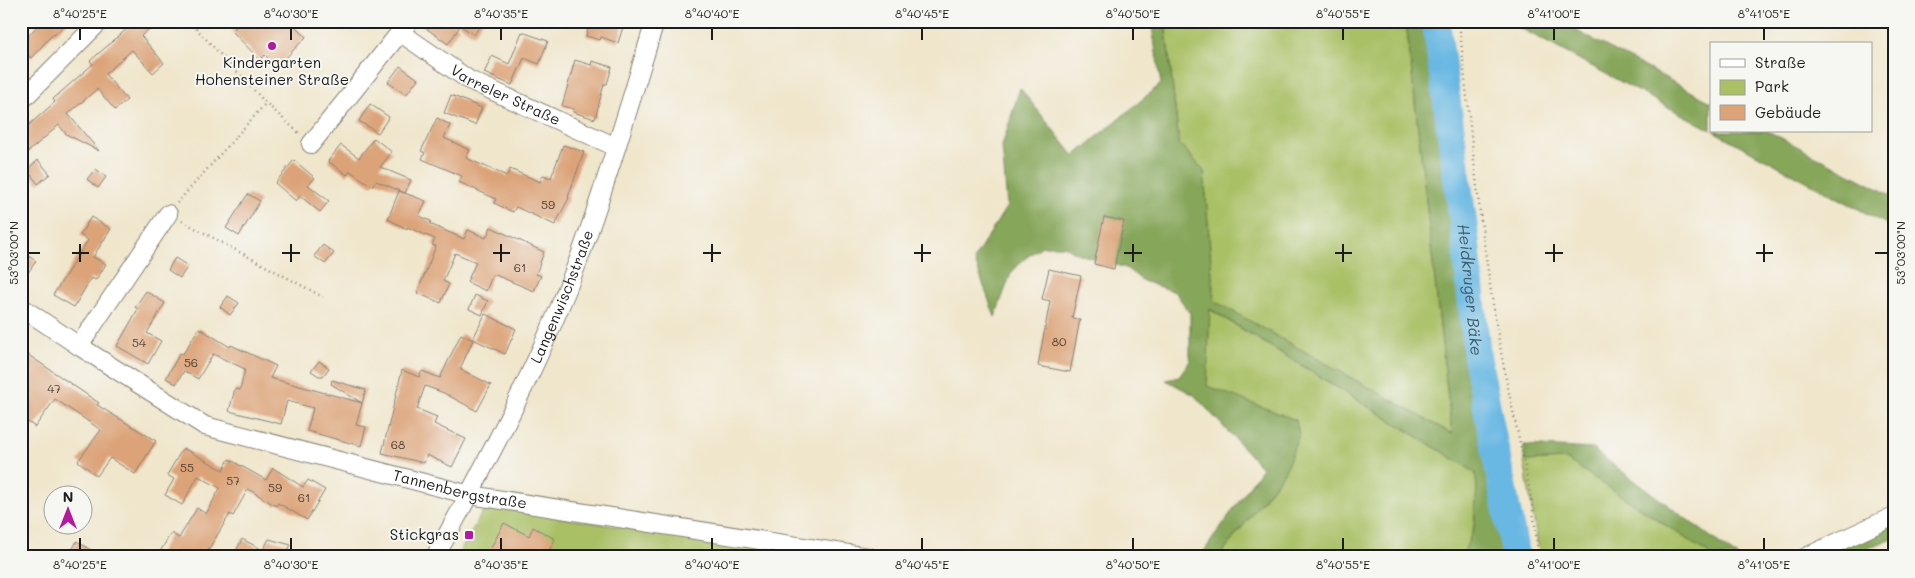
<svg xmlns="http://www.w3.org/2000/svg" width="1915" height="578" viewBox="0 0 1915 578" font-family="Mali,sans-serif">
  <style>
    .green { fill: #a9c065; stroke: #626e40 }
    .forest { fill: #86a65a; stroke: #51613b }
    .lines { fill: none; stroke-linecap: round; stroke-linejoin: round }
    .river { stroke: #69b8e3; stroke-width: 28 }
    .building { fill: #dca378 }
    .minor-casing { stroke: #868174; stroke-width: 20 }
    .path { stroke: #868174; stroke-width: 2.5; stroke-dasharray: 1 4; stroke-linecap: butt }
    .minor { stroke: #fff; stroke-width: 18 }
    .ticks { fill: none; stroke: #1c1c1c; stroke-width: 2 }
    .poi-dot { fill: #b5179e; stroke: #f6f6f2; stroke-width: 2 }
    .labels { text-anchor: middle; stroke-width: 4; stroke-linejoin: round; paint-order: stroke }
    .number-label { font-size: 12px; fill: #4c3e33 }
    .poi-label { font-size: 15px; fill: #1c1c1c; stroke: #f6f6f2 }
    .street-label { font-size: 15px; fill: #1c1c1c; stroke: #f6f6f2 }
    .water-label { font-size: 16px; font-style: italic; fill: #3b5a6c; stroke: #f6f6f2 }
    .neatline { fill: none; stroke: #1c1c1c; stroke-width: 2 }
    .ticks-label { font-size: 12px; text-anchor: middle; fill: #1c1c1c }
  </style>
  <rect width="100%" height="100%" fill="#f6f6f2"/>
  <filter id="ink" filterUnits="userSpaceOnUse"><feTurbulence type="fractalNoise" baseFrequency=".02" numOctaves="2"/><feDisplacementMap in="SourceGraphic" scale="10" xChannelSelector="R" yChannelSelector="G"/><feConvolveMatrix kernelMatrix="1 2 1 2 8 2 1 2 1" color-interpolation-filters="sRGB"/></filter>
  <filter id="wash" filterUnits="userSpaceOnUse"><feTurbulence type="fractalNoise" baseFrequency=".0096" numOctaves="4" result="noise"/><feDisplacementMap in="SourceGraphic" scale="20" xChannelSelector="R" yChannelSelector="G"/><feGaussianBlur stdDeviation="1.12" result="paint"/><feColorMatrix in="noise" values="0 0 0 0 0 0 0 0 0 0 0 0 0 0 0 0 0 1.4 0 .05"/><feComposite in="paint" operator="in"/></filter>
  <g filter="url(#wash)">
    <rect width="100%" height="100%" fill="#f0e6cc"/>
    <g class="green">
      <polygon points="1165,21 1406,21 1452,434 1214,301 1204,172 1179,143"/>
      <polygon points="1209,309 1475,472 1477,487 1474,528 1462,557 1219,557 1285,471 1207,386"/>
      <polygon points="1566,459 1714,557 1540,557 1524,461"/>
      <polygon points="486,506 814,557 457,557"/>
    </g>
    <g class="forest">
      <polygon points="1151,21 1165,21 1179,143 1204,171 1214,301 1452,434 1406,21 1434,21 1455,176 1476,358 1514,557 1462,557 1474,528 1477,487 1475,472 1210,309 1207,386 1296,420 1299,435 1285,471 1219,557 1200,557 1262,468 1194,395 1166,380 1179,377 1190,361 1190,313 1175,292 1143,281 1126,268 1076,253 1064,246 1042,246 1023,260 1011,273 995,317 974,259 1007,206 1002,146 1020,88 1074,156 1161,84"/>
      <polygon points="1507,21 1558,21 1711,102 1711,130"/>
      <polygon points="1713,131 1768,131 1894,197 1894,228"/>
      <polygon points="1524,445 1592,449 1738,557 1714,557 1566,459 1524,461"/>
      <polygon points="1894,521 1894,537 1849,557 1817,557"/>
    </g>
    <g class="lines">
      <path class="river" id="s1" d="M1436,21L1466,244L1477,356L1516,557"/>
    </g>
    <g id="blocks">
      <g class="building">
        <polygon points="41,21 69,21 54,35 53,34 31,58 21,49 21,45"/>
        <polygon points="125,21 158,21 141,36 164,63 153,73 132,50 105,74 127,100 115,110 97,89 68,114 99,151 66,134 59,125 28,152 21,143 21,132 55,102 53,99 93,64 90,61 129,27"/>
        <polygon points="242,21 290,21 306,37 277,67 265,55 260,60 232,31"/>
        <polygon points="419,21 450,21 459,28 448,44 419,23"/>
        <polygon points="454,21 483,21 474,35"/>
        <polygon points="590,21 605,25 606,22 623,27 618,43 601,37 600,40 586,36"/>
        <polygon points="522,32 548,41 539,64 524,58 512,85 484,73 492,56 509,64"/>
        <polygon points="575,60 591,65 592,61 612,67 607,84 604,84 595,119 573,112 574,109 562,106"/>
        <polygon points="400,66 418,79 406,95 388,82"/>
        <polygon points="451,95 482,108 475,125 444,113"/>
        <polygon points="370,104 389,117 378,133 359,121"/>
        <polygon points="437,118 450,125 444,138 470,150 466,158 507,176 510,169 540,182 543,175 551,178 563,145 584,152 568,197 569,198 555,225 516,207 513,212 494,203 496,199 459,182 462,176 422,159 425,153 421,151"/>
        <polygon points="374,138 392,152 380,167 411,180 405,193 376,181 372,186 350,171 347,175 328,161 341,145 359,158"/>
        <polygon points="38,160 50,174 38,184 27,170"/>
        <polygon points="294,160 315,178 308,185 329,201 320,212 300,196 296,201 275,183"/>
        <polygon points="96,169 106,177 98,188 87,179"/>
        <polygon points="399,191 426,201 419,216 431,221 430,224 464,239 468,230 486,238 491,227 544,252 536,274 541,276 534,291 493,274 486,291 467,282 476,262 455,253 443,281 449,284 441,303 417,293 436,246 432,245 435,239 407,227 407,229 388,219"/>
        <polygon points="248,194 260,201 239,236 226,228"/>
        <polygon points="91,217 111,229 93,257 106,264 96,280 91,278 74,307 53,295 88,240 80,235"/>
        <polygon points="1104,217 1124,221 1114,269 1094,264"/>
        <polygon points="323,245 334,253 325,264 314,256"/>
        <polygon points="21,251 36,261 21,283"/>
        <polygon points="175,258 188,266 180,278 168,270"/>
        <polygon points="1049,269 1081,276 1072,318 1080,319 1070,372 1038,366 1050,301 1042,299"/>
        <polygon points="146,291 165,303 147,333 161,341 148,364 117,346 138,309 135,307"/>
        <polygon points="475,295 488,301 482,315 469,309"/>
        <polygon points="228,296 239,303 230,315 220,307"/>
        <polygon points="485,314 516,329 505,354 473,339"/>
        <polygon points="199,328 230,347 231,345 276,366 270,378 362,403 356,425 366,427 361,446 307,431 313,408 287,401 281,424 229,411 235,389 240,390 245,369 213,354 198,379 184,371 176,384 166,378 180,353 183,354"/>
        <polygon points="461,334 473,340 460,369 491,385 477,411 444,393 425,386 417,409 437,417 434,424 466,439 452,467 427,455 424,463 382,453 402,370 419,377 422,371 440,378"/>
        <polygon points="27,354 99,403 97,405 156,441 135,474 110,458 97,476 78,461 101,430 55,399 35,427 21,417 21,363"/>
        <polygon points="319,361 329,368 323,376 319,376 311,371"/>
        <polygon points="332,380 366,390 362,403 331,384"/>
        <polygon points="183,448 223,470 229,459 266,480 273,468 303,487 308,480 325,490 307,520 278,503 276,506 248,489 233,516 230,514 204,557 157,557 171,533 179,538 197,508 206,514 220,488 198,476 182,505 165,495 174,479 167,475"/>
        <polygon points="504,523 529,536 533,527 555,539 546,557 486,557"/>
        <polygon points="242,539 263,550 269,539 291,545 284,557 233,557"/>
        <polygon points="77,541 101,557 68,557"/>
      </g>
    </g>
  </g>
  <g filter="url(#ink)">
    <use href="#blocks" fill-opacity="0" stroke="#868174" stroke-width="1"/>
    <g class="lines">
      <g class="minor-casing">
        <g id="minor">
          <path id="s2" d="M401,33L469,80L616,147"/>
          <polyline points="21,101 100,21"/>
          <polyline points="311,144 409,21"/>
          <path id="s3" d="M21,307L79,346L205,426L470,495L868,557"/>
          <polyline points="79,346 168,214"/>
          <path id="s4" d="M435,557C489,459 541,360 580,256C608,179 631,100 655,21"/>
          <polyline points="1806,557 1894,516"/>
        </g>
      </g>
      <g class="path">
        <polyline points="189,21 266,103 300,134"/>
        <path d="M1459,21C1471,135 1482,250 1503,363C1515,427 1534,492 1538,557"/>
        <polyline points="177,203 266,103"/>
        <polyline points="182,221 323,297"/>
      </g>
      <use href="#minor" class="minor"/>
    </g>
  </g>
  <path class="ticks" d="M80,28V40M291,28V40M501,28V40M712,28V40M922,28V40M1133,28V40M1343,28V40M1554,28V40M1764,28V40M80,244V262M291,244V262M501,244V262M712,244V262M922,244V262M1133,244V262M1343,244V262M1554,244V262M1764,244V262M28,253H40M72,253H89M282,253H300M493,253H510M703,253H721M914,253H931M1124,253H1142M1335,253H1352M1545,253H1563M1756,253H1773M1875,253H1888M80,538V550M291,538V550M501,538V550M712,538V550M922,538V550M1133,538V550M1343,538V550M1554,538V550M1764,538V550"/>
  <g class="poi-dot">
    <circle cx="272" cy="46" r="5"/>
    <rect x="464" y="530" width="10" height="10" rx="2.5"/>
  </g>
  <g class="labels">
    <g class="number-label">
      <text x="548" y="209">59</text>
      <text x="520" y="272">61</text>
      <text x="1059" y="346">80</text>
      <text x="139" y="347">54</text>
      <text x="191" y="367">56</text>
      <text x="54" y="393">47</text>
      <text x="398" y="449">68</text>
      <text x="187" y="472">55</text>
      <text x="233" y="485">57</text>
      <text x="275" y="492">59</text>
      <text x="304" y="502">61</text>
    </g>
    <g class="poi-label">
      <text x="272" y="68">Kindergarten<tspan x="272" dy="17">Hohensteiner Straße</tspan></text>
      <text x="459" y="540" text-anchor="end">Stickgras</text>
    </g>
    <g class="street-label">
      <text dy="5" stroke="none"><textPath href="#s2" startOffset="122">Varreler Straße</textPath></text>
      <text dy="5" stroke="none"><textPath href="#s4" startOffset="290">Langenwischstraße</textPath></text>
      <text dy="5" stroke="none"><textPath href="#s3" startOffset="482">Tannenbergstraße</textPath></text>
    </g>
    <g class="water-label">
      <text dy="6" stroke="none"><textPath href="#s1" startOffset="271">Heidkruger Bäke</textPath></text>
    </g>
  </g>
  <rect width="1915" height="578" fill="none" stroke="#f6f6f2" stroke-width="55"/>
  <rect x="1710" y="42" width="162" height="90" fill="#f6f6f2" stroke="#9f9f9c"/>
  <rect x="1720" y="59" width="25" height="8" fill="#ffffff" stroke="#9f9f9c"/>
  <text x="1755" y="68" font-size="15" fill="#1c1c1c">Straße</text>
  <rect x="1720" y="80" width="25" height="15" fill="#a9c065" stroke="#9f9f9c"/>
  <text x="1755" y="92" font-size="15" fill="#1c1c1c">Park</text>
  <rect x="1720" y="105" width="25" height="15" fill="#dca378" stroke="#9f9f9c"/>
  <text x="1755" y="118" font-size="15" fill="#1c1c1c">Gebäude</text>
  <g transform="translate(68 510)"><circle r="24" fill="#f6f6f2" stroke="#9f9f9c"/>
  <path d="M0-4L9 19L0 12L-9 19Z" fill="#b5179e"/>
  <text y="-8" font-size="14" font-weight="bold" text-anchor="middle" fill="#1c1c1c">N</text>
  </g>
  <rect x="28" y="28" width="1860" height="522" class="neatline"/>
  <g class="ticks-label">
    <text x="80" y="18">8°40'25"E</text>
    <text x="291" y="18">8°40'30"E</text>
    <text x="501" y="18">8°40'35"E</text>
    <text x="712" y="18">8°40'40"E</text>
    <text x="922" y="18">8°40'45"E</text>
    <text x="1133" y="18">8°40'50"E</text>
    <text x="1343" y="18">8°40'55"E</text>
    <text x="1554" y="18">8°41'00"E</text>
    <text x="1764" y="18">8°41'05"E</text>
    <text transform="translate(14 253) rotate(-90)" y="4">53°03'00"N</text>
    <text transform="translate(1901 253) rotate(-90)" y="4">53°03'00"N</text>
    <text x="80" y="569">8°40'25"E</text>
    <text x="291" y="569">8°40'30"E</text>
    <text x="501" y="569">8°40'35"E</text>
    <text x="712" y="569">8°40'40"E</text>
    <text x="922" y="569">8°40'45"E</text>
    <text x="1133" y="569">8°40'50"E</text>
    <text x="1343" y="569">8°40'55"E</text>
    <text x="1554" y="569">8°41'00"E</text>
    <text x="1764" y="569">8°41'05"E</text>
  </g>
</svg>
